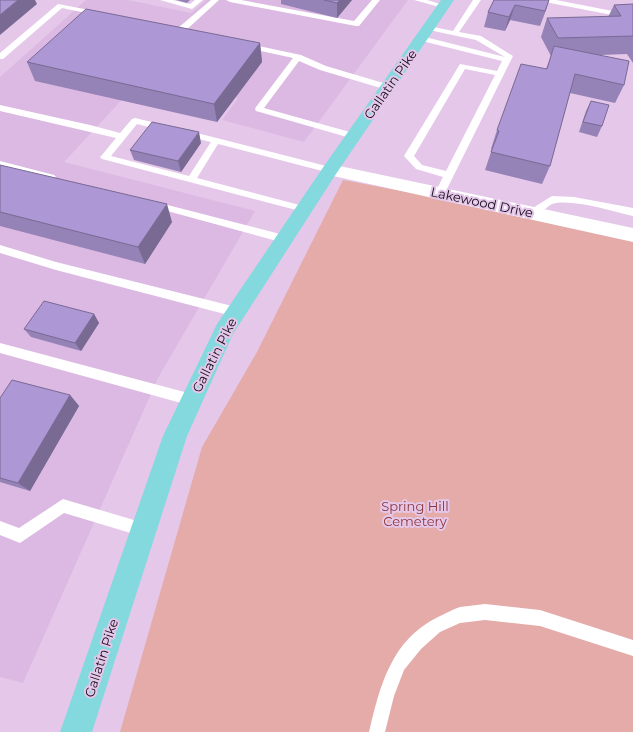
<svg xmlns="http://www.w3.org/2000/svg" width="633" height="732" viewBox="0 0 633 732" font-family="Montserrat,sans-serif">
  <style>
    .built { fill: #dcb9e2 }
    .green { fill: #e4aba9 }
    .lines { fill: none; stroke-linecap: round; stroke-linejoin: round }
    .service { fill: #fff; fill-rule: evenodd }
    .minor { fill: #fff; fill-rule: evenodd }
    .primary { fill: #83d9dd; fill-rule: evenodd }
    .wall { fill: #9582b6 }
    .shaded-wall { fill: #796a94 }
    .building { fill: #ad97d4; stroke: #796a94 }
    .labels { text-anchor: middle; stroke-width: 4; stroke-linejoin: round; paint-order: stroke }
    .street-label { font-size: 13px; fill: #160c18; stroke: #e5c7ea }
    .park-label { font-size: 13px; fill: #8e3638; stroke: #e5c7ea }
  </style>
  <rect width="100%" height="100%" fill="#e5c7ea"/>
  <polygon class="built" points="86,0 128,0 191,13 206,0 408,0 304,142 222,120 238,98 143,77 64,162 255,211 158,378 23,683 0,677 0,77"/>
  <polygon class="green" points="343,180 633,234 633,732 120,732 202,447 257,352"/>
  <g class="lines">
    <g class="service">
      <polygon points="160,0 173,0 190,4 195,0 203,0 192,9"/>
      <polygon points="211,0 219,0 184,32 178,32 178,28"/>
      <polygon points="226,0 241,0 354,21 372,0 380,0 359,26 356,26 230,2"/>
      <polygon points="414,0 427,0 447,6 443,8"/>
      <path d="M473,0H481L459,32L481,36L513,56L445,193L440,196L435,193L443,177L416,169L404,156L460,64L497,71L502,61L418,40L417,38L421,36L505,57L476,40L429,30L425,28L429,26L453,31ZM465,69L495,75L446,171L422,165L414,156Z"/>
      <polygon points="541,0 556,0 633,15 633,19 545,2"/>
      <polygon points="58,4 100,12 104,14 100,16 62,8 3,59 0,59 0,53"/>
      <polygon points="242,43 245,43 301,55 326,66 390,85 391,87 390,89 384,89 320,70 299,61 264,108 357,134 358,136 354,139 256,111 255,109 256,107 293,58 242,47"/>
      <polygon points="0,105 90,125 120,133 132,119 135,118 168,126 169,128 165,131 137,124 111,156 189,176 211,142 182,135 181,133 182,131 185,130 330,167 335,170 330,173 218,144 197,178 307,207 309,209 304,212 102,159 100,157 102,155 116,138 0,111"/>
      <polygon points="0,161 54,175 56,177 51,180 0,167"/>
      <path d="M552,196L574,197L633,208V216C611,211 577,200 556,203C546,204 540,219 528,215L527,213L528,211Z"/>
      <polygon points="152,201 284,235 288,236 289,239 288,242 284,243 149,206 147,204"/>
      <polygon points="0,245 56,262 236,307 240,309 242,312 240,315 236,317 56,270 0,253"/>
      <polygon points="0,343 192,394 196,396 198,400 196,404 192,406 0,353"/>
      <polygon points="63,499 144,523 149,525 151,530 149,535 144,537 64,513 20,543 0,535 0,521 19,528"/>
      <path d="M485,604L540,610L633,640V656L540,626L485,620L460,623L440,632L421,649L404,670L394,696L385,732H369C380,686 391,640 438,617C445,614 453,609 460,607C468,606 477,605 485,604Z"/>
    </g>
    <polygon class="minor" points="330,164 633,228 633,242 324,174 321,170 324,166"/>
    <polygon class="primary" points="441,0 454,0 336,174 233,334 187,436 92,732 60,732 163,436 217,324 324,166"/>
  </g>
  <g class="wall">
    <polygon points="176,0 190,0 187,3"/>
    <polygon points="281,0 352,0 337,18 281,4"/>
    <polygon points="494,0 549,0 540,26 510,20 505,31 484,27 488,12"/>
    <polygon points="633,4 633,63 627,54 600,55 624,85 615,103 570,93 550,166 542,184 485,170 492,149 491,149 497,130 546,69 551,56 541,37 547,18 608,17 614,5"/>
    <polygon points="260,43 262,62 217,122 35,81 27,62"/>
    <polygon points="591,101 602,126 597,137 579,132 586,111"/>
    <polygon points="201,143 181,172 134,160 130,150"/>
    <polygon points="0,165 172,222 145,264 0,226"/>
    <polygon points="94,314 99,323 81,351 31,337 24,329"/>
    <polygon points="70,395 79,406 30,491 0,482 0,398"/>
  </g>
  <g class="shaded-wall">
    <polygon points="18,0 35,0 37,4 0,35 0,15"/>
    <polygon points="340,0 352,0 337,18 337,3"/>
    <polygon points="549,0 546,10 540,26 545,11"/>
    <polygon points="515,5 510,20 505,31 509,17"/>
    <polygon points="260,43 262,62 217,122 214,104"/>
    <polygon points="199,132 201,143 181,172 178,161"/>
    <polygon points="167,204 172,222 145,264 138,247"/>
    <polygon points="94,314 99,323 81,351 75,343"/>
    <polygon points="70,395 79,406 30,491 18,483"/>
  </g>
  <g class="building">
    <polygon points="0,0 18,0 0,15"/>
    <polygon points="324,0 340,0 337,3"/>
    <polygon points="494,0 549,0 545,11 515,5 509,17 488,12"/>
    <polygon points="633,4 633,36 558,38 547,18 621,16 614,5"/>
    <polygon points="86,9 260,43 214,104 27,62"/>
    <polygon points="554,46 629,61 624,85 575,74 550,166 491,152 499,131 497,130 521,64 547,69"/>
    <polygon points="591,101 609,105 602,126 583,122"/>
    <polygon points="152,122 199,132 178,161 130,150"/>
    <polygon points="0,165 167,204 138,247 0,212"/>
    <polygon points="44,301 94,314 75,343 24,329"/>
    <polygon points="12,380 70,395 18,483 0,478 0,398"/>
  </g>
  <g class="labels">
    <g class="street-label">
      <text transform="translate(390 84) rotate(-55)" y="5">Gallatin Pike</text>
      <text transform="translate(482 202) rotate(12)" y="5">Lakewood Drive</text>
      <text transform="translate(214 355) rotate(-63)" y="5">Gallatin Pike</text>
      <text transform="translate(101 658) rotate(-72)" y="5">Gallatin Pike</text>
    </g>
    <g class="park-label">
      <text x="415" y="511">Spring Hill<tspan x="415" dy="15">Cemetery</tspan></text>
    </g>
  </g>
</svg>
